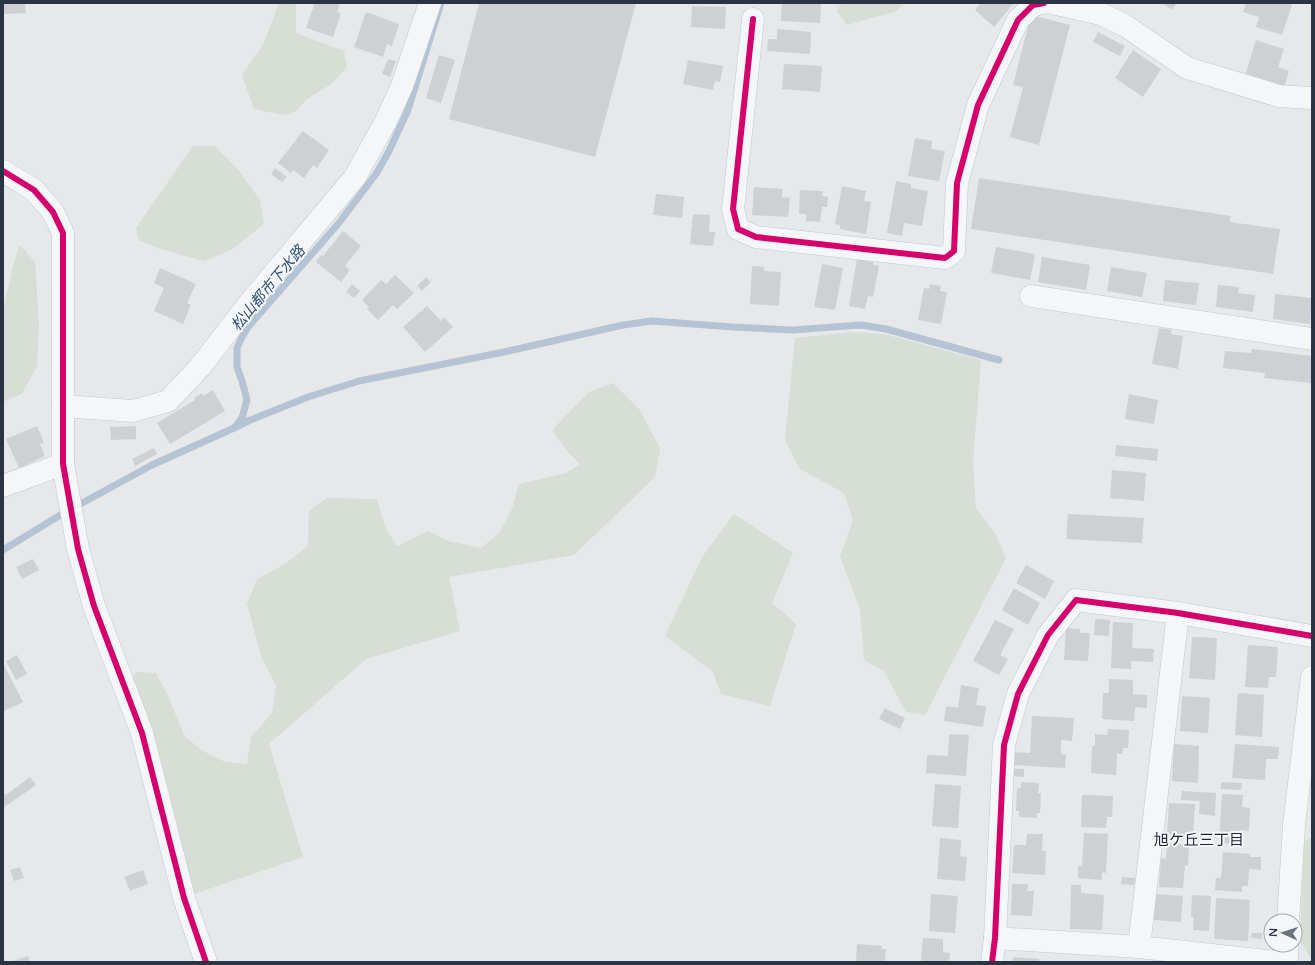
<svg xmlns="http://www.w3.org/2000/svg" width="1315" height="965" viewBox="0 0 1315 965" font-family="'Varela Round','Noto Sans JP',sans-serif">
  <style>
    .green { fill: #d6ded6 }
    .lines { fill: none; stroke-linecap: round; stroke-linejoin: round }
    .stream { stroke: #b4c4d5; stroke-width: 7 }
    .building { fill: #ced0d3 }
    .minor-casing { stroke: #c4c6c8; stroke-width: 23 }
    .minor { stroke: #f5f6f7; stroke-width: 22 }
    .cycleway-casing { stroke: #f4f6f9; stroke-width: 8 }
    .cycleway { stroke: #d6006c; stroke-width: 6 }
    .labels { text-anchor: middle; stroke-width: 4; stroke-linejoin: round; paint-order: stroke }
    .water-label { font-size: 15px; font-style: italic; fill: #34527a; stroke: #f4f6f9 }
    .neighbourhood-label { font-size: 15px; fill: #1d2536; stroke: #f4f6f9 }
  </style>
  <rect width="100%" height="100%" fill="#e6e8ea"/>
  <g class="green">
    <polygon points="279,3 294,3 296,5 296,33 344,51 347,67 331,84 307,99 296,111 283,115 254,109 242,75 264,43"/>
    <polygon points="841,3 904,3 897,11 847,25 837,11"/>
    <polygon points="193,146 215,146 239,171 260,200 264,224 231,250 204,261 160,249 139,240 136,228"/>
    <polygon points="20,245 35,262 39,326 37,366 22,394 3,402 3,310 14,262"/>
    <polygon points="853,332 884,334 981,360 973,461 976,508 996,535 1006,558 925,715 906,712 884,671 864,660 860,609 840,557 853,520 844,493 800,469 785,440 795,338"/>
    <polygon points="613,383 640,410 660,448 655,477 574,555 449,577 460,631 366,659 269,744 303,857 194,894 131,681 136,672 156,673 168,696 184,735 201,750 225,762 247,764 251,737 272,713 276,685 262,659 247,604 257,579 285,564 308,546 309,511 327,498 377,499 385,527 397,546 428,531 448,541 481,548 500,532 512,509 519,484 567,473 580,464 569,453 552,430 589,392"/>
    <polygon points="734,514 793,553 772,603 796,624 770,706 721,694 713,672 665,636 702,557"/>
    <polygon points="1312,837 1312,959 1300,942 1304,842"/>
  </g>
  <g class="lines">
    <g class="stream">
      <polyline points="234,428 248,421 308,397 359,381 504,352 623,325 652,321 733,327 793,330 861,325 886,329 999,360"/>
      <polyline points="3,550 62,514 152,465 234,428 242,418 247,400 242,381 237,367 237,348 242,337 248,327 338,224 376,174 388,153 408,110 441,3"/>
    </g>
  </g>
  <g class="building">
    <polygon points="3,3 25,3 26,13 3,14"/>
    <polygon points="315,3 340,3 337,12 341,13 333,37 306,28"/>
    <polygon points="479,3 636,3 595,157 449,119"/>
    <polygon points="782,3 821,3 820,23 781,21"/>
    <polygon points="981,3 1014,3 994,27 975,10"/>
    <polygon points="1162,3 1176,3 1172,10"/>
    <polygon points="1246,3 1287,3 1292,5 1282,35 1256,27 1259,17 1243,12"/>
    <polygon points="692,6 726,7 725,29 691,27"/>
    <polygon points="366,12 399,24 392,46 387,44 383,57 354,47"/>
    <polygon points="1031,15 1070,25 1039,145 1010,137 1023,87 1013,85"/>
    <polygon points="777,29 811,32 810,54 767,51 768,39 777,39"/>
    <polygon points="1098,32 1125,46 1120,56 1093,42"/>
    <polygon points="1256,40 1284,49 1278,67 1289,71 1283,91 1244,79"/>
    <polygon points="1133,50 1161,69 1143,97 1115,78"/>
    <polygon points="439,55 455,60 441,103 426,98"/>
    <polygon points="388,59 396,61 390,77 382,74"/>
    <polygon points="688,60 723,66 720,82 715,81 713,90 683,84"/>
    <polygon points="784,64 822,66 820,92 782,89"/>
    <polygon points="303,131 329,150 317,168 313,165 304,178 293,170 291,173 278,163"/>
    <polygon points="915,138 932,141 931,149 945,151 939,181 908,176"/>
    <polygon points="275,168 287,177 282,182 271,174"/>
    <polygon points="979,178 1231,216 1230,222 1280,229 1273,274 971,229"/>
    <polygon points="896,181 911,184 911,188 928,191 922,226 904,223 902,236 887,233"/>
    <polygon points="842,186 866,191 864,201 871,202 866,234 840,229 840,225 835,224"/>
    <polygon points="754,187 782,189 782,197 790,198 788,217 752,215"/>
    <polygon points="800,190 823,191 822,196 828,197 827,207 822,207 820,222 806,221 806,214 799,214"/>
    <polygon points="656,194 684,197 682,218 653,215"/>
    <polygon points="693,214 710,215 709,232 715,232 713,246 690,244"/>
    <polygon points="343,231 361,246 345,266 350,270 341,282 316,262 321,255 323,256"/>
    <polygon points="996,247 1035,254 1030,280 991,273"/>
    <polygon points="1042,257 1090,265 1086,290 1038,282"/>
    <polygon points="857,259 873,262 873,265 879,266 873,297 868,296 865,309 849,306"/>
    <polygon points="822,264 843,268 835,310 814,307"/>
    <polygon points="752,266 764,267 764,271 781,272 779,306 750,304"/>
    <polygon points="1111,267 1147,273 1142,297 1107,291"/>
    <polygon points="160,268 196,284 187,303 191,305 183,324 154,311 164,288 154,283"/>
    <polygon points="395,275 414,293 397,309 393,305 378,320 367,309 369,307 362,300 381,280 386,284"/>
    <polygon points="426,277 431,282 422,291 417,286"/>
    <polygon points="1165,280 1199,283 1196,305 1163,301"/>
    <polygon points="352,284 360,291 354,298 346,292"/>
    <polygon points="930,284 941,286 940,291 947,292 941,324 918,320 924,288 929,289"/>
    <polygon points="1218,285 1239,287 1238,293 1255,295 1253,312 1216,307"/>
    <polygon points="1275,294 1312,298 1310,324 1273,319"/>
    <polygon points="427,306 441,321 444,317 453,327 425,352 403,327"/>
    <polygon points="1159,328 1172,330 1171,334 1183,336 1178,369 1152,364"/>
    <polygon points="1252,349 1312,356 1311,383 1264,378 1265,373 1223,368 1225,351 1251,353"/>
    <polygon points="213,390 225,411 170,444 157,423 195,400 194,398 202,393 203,396"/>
    <polygon points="1129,394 1158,400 1154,424 1125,419"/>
    <polygon points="37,426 44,443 40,444 45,456 19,468 6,439"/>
    <polygon points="136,426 136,439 111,440 110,427"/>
    <polygon points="1116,445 1158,449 1157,461 1115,456"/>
    <polygon points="154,448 157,454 135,466 132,459"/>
    <polygon points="1112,470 1146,473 1144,501 1110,498"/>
    <polygon points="1068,514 1144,518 1142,543 1066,539"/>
    <polygon points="33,559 39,570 22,579 16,567"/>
    <polygon points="1026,565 1054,581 1045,599 1016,583"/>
    <polygon points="1014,588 1040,603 1028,625 1002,610"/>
    <polygon points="1095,619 1110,620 1109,636 1094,635"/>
    <polygon points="995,620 1014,629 1000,655 1008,659 999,675 973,661"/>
    <polygon points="1113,622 1133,623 1132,648 1154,649 1153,662 1131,661 1131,669 1111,668"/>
    <polygon points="1066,628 1080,629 1080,633 1090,633 1088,661 1064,660"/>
    <polygon points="1192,637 1217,638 1215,680 1189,678"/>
    <polygon points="1248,645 1278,647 1276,677 1269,677 1268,688 1245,687"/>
    <polygon points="17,655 27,674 16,680 6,661"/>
    <polygon points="3,663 23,702 4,711 3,709"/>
    <polygon points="1109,679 1133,680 1133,694 1147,695 1147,708 1135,707 1134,721 1102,719 1103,693 1109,693"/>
    <polygon points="961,685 979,688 976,705 986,706 983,727 944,721 946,706 958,708"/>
    <polygon points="1238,693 1264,695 1262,737 1235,735"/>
    <polygon points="1182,696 1210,698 1208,733 1180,731"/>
    <polygon points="885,708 905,718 900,729 879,719"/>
    <polygon points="1032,716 1074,718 1072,741 1061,740 1061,754 1066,755 1065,768 1012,765 1013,752 1030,753"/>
    <polygon points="1108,729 1129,730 1128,748 1123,748 1122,754 1117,754 1116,775 1091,773 1092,746 1095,746 1095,734 1107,735"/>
    <polygon points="949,734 969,735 966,776 926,773 927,755 948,756"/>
    <polygon points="1174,744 1199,746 1198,783 1172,781"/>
    <polygon points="1235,744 1279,747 1278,759 1266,759 1265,780 1232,778"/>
    <polygon points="1013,769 1024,769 1024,777 1013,776"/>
    <polygon points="30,777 36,785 3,808 3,791 6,795"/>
    <polygon points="1021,782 1039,783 1038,793 1041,793 1040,813 1037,813 1037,818 1019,817 1019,811 1016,811 1017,788 1021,788"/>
    <polygon points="1221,782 1242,783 1241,790 1221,789"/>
    <polygon points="935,784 961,786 958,828 932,826"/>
    <polygon points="1182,791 1216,793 1215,816 1199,814 1200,801 1181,800"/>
    <polygon points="1222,794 1243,795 1242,807 1250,808 1249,831 1241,830 1239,844 1219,843"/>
    <polygon points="1082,795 1113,796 1112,817 1107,817 1106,828 1081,827"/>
    <polygon points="1169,803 1195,804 1193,836 1167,834"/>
    <polygon points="1084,833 1108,834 1106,873 1102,872 1102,880 1078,878 1078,866 1082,866"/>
    <polygon points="1027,834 1043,834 1042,851 1046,851 1045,875 1012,873 1014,845 1026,845"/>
    <polygon points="940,838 961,840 960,856 967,857 965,881 937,879"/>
    <polygon points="1167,843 1189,845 1188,866 1185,865 1183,888 1159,887 1161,858 1166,859"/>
    <polygon points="1223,852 1250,854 1250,857 1261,857 1261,870 1249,869 1248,886 1242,886 1242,892 1215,890 1216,878 1221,878"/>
    <polygon points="20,867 24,878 14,881 10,870"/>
    <polygon points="143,870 148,884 130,891 124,877"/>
    <polygon points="1122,877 1135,878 1134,885 1121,884"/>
    <polygon points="1012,884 1028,884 1027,891 1034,891 1032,916 1011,915"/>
    <polygon points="1071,885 1081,885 1081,893 1104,895 1102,930 1070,929"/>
    <polygon points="931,894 958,896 955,933 929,931"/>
    <polygon points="1156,894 1183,896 1181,922 1154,920"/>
    <polygon points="1192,895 1211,896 1209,931 1193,930 1194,917 1191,917"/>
    <polygon points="1216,898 1250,900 1248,941 1214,939"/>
    <polygon points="1252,933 1262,933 1262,939 1251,938"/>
    <polygon points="923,938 943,939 943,952 950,953 949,962 921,962"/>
    <polygon points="857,944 882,946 881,949 886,949 885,962 856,962"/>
    <polygon points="28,956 30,962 10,962"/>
    <polygon points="1013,957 1039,959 1039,962 1013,962"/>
  </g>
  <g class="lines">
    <g class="minor-casing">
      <g id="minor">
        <polyline points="1052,3 1101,14 1126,26 1187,68 1279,96 1312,98"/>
        <polyline points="753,19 733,209 738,229 756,237 945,258 954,251 957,183 978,105 1018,20 1033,5 1044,3"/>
        <polyline points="3,171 34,190 53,212 63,233 63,464 78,549 94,606 142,733 184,898 206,962"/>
        <polyline points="1031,296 1312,339"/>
        <polyline points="63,406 133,411 168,401 200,367 251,301 355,177 386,121 402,86 430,3"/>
        <polyline points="3,486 63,464"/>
        <polyline points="1288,921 1294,825 1312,677"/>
        <polyline points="995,938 1139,947 1276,962"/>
        <polyline points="1139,947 1178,613"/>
        <polyline points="992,962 995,938 1004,745 1018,694 1048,635 1076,600 1178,613 1312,636"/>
        <polyline points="1287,962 1287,945"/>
      </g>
    </g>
    <use href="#minor" class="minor"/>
    <g class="cycleway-casing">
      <g id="cycleway">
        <polyline points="753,19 733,209 738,229 756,237 945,258 954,251 957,183 978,105 1018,20 1033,5 1044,3"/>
        <polyline points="3,171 34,190 53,212 63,233 63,464 78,549 94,606 142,733 184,898 206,962"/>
        <polyline points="992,962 995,938 1004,745 1018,694 1048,635 1076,600 1178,613 1312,636"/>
      </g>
    </g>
    <use href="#cycleway" class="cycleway"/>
  </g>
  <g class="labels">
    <g class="water-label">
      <text transform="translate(268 288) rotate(-50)" y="5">松山都市下水路</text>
    </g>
    <g class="neighbourhood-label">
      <text x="1199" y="845">旭ケ丘三丁目</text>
    </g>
  </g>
  <rect width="1315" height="965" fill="none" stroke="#2b3445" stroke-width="8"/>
  <g transform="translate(1283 933) rotate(273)"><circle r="19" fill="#f4f6f9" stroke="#a4a8b1"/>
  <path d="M0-3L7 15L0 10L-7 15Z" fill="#6c737f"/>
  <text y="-6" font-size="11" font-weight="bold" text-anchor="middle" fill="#2b3445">N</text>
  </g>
</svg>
